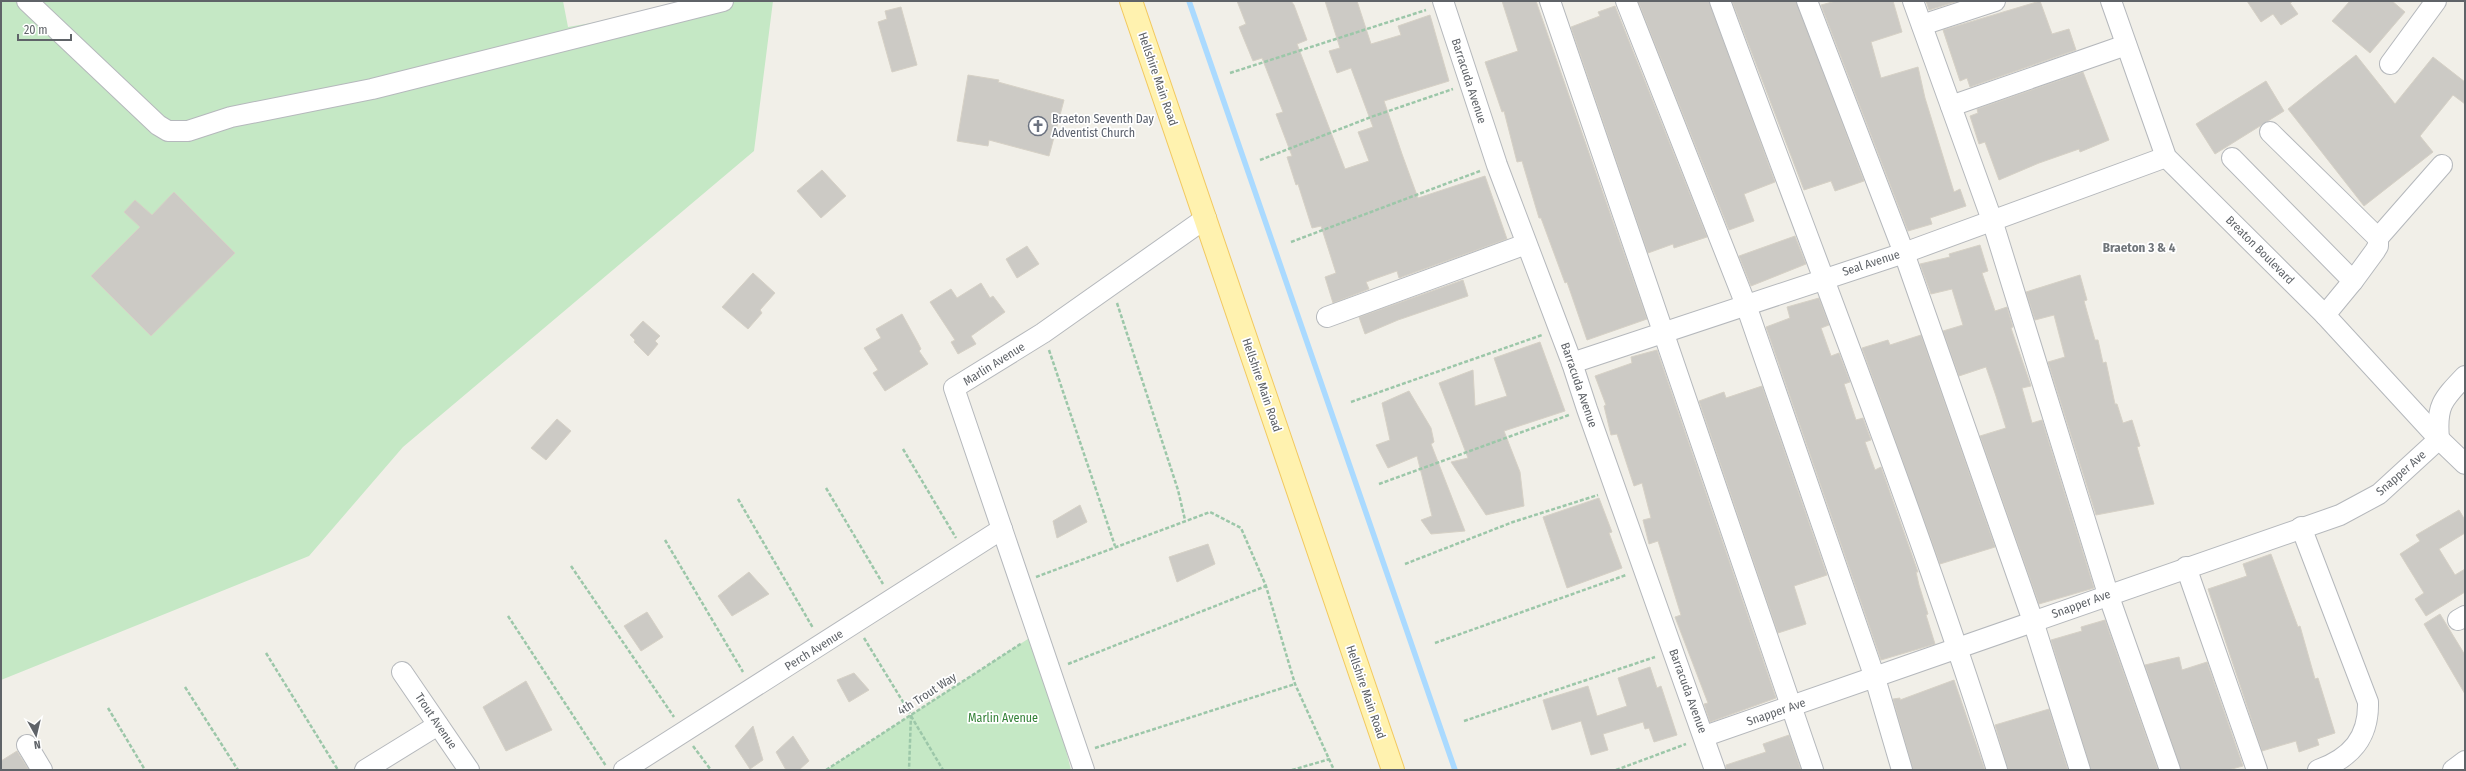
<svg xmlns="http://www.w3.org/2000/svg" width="2466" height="771" viewBox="0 0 2466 771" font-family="'Fira Sans Condensed',sans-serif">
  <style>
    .green { fill: #c5e8c5 }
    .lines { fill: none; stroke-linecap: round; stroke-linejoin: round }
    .stream { stroke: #aadaff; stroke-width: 5.5 }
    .building { fill: #cccac5; stroke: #d6d1c6 }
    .minor-casing { stroke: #b5b8bc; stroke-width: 22 }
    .major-casing { stroke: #f2c960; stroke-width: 24 }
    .path { stroke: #9cc7a9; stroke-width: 2.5; stroke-dasharray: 4 2; stroke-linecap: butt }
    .minor { stroke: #fff; stroke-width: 20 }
    .major { stroke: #fff2af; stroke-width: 22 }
    .labels { text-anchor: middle; stroke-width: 3.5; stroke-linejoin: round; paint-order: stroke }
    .street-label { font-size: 12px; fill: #5f6368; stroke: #fff }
    .worship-label { font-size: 12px; fill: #5b616d; stroke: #fff; text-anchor: start }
    .park-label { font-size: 12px; fill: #348238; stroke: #fff }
    .neighbourhood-label { font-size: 13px; font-weight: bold; fill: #70757a; stroke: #fff }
  </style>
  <rect width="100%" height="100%" fill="#f1efe8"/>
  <g class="green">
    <polygon points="1,1 563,1 568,27 720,1 773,1 754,151 403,447 309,556 1,680"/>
    <polygon points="1037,633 1071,770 826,770"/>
  </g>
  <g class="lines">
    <polyline class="stream" points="1189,1 1455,770"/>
  </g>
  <g class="building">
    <polygon points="1237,1 1291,1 1294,5 1307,40 1297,44 1345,169 1369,161 1358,132 1373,127 1351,68 1337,73 1329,51 1340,48 1325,1 1357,1 1371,44 1401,35 1398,26 1430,15 1449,81 1384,101 1402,154 1418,198 1485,176 1507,239 1399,278 1397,271 1366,282 1369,289 1333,303 1325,277 1336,273 1321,226 1312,228 1298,184 1296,185 1287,157 1292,156 1276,114 1283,112 1262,58 1253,61 1239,27 1246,24"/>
    <polygon points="1502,1 1536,1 1647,319 1587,340 1567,282 1565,283 1541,218 1539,218 1522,161 1517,162 1504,111 1502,112 1485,62 1518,51"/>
    <polygon points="1638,1 1709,1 1775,182 1744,194 1754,221 1729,230"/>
    <polygon points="1732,1 1796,1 1864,181 1835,191 1831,181 1804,190"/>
    <polygon points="1836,1 1893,1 1902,32 1871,42 1881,78 1918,67 1925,98 1954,192 1960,189 1966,206 1930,218 1932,224 1908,231 1821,5"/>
    <polygon points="1926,1 1958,1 1929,10"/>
    <polygon points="2040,1 2052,34 2069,29 2076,50 1970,87 1967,78 1960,81 1943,30"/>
    <polygon points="2247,1 2293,1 2290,3 2298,14 2281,25 2273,14 2261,22"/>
    <polygon points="2350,1 2392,1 2405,12 2370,53 2332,21"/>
    <polygon points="1615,6 1707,237 1674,248 1673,244 1648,253 1571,27 1600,16 1598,12"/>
    <polygon points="901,7 917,65 892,72 878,22 887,19 885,11"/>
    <polygon points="2356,55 2395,104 2433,57 2465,82 2465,104 2453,95 2420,136 2433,152 2364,206 2288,109"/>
    <polygon points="2083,72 2109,140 2080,152 2079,149 2039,163 1999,180 1985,142 1979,144 1970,116 1978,113 1977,109"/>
    <polygon points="968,75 999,80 998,82 1064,100 1049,156 989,140 988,146 957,141"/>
    <polygon points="2266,81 2284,111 2215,154 2196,124"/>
    <polygon points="822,170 846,196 821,218 797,191"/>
    <polygon points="174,192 235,253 151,336 91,276 140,227 124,212 135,200 152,215"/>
    <polygon points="1795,236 1806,264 1751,286 1739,256"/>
    <polygon points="1980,245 1988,271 1982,273 1995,311 2007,307 2013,327 2011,328 2031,386 2022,388 2032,423 2042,420 2094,588 2039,604 1980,436 2006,428 1996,396 1986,367 1959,376 1943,331 1963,325 1952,289 1931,294 1920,264 1950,257 1949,254"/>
    <polygon points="1027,246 1039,264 1017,278 1006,259"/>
    <polygon points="753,273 775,293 760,310 762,313 748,329 722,307"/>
    <polygon points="2080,275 2087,300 2084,301 2095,340 2098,340 2103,363 2106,362 2115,404 2117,404 2123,423 2132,420 2140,446 2137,447 2154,504 2096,515 2048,362 2065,357 2054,315 2035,320 2026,292"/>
    <polygon points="1463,280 1468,296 1398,320 1365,334 1359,317"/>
    <polygon points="981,283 990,298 993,296 1005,312 971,336 976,344 958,354 951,342 955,340 930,302 951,289 957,298"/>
    <polygon points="1819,298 1829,325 1821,328 1831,356 1839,353 1850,382 1844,384 1856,420 1863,418 1871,440 1865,442 1875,470 1881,467 1918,572 1916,572 1919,585 1928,614 1926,615 1935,644 1881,660 1766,327 1790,318 1787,307"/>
    <polygon points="902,314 918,343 921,349 919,351 928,364 885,391 873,373 878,370 864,348 881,338 876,329"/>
    <polygon points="643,321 660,336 655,341 658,344 648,356 634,342 635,340 630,335"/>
    <polygon points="1921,335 1995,547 1940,564 1862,348 1888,340 1890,345"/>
    <polygon points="1540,342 1565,411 1504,431 1520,472 1524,506 1486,515 1451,462 1468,458 1439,383 1473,370 1475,406 1507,396 1494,358"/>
    <polygon points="1657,350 1776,698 1710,722 1704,704 1708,703 1675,617 1681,615 1658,541 1649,544 1643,520 1651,518 1642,483 1634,486 1617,434 1611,435 1604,406 1606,405 1595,376 1632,363 1631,357"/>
    <polygon points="1762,386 1827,575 1794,586 1806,624 1778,633 1699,401 1724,392 1726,398"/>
    <polygon points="1409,391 1431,428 1434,442 1431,444 1465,531 1431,534 1421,520 1432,516 1417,456 1388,468 1376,445 1390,440 1382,403"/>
    <polygon points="557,419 571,431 546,460 531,448"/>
    <polygon points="1599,498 1612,532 1609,533 1622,568 1567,588 1543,517"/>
    <polygon points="1080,505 1087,522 1057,538 1053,521"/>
    <polygon points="2459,510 2465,520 2465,533 2439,549 2455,575 2465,569 2465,592 2426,616 2415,599 2424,593 2400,554 2420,541 2416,535"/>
    <polygon points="1208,544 1215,564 1177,582 1169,557"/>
    <polygon points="2271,554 2298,627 2300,626 2315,679 2318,678 2335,733 2317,739 2319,745 2299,752 2296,741 2262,751 2208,589 2247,576 2243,564"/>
    <polygon points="749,572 769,594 732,616 718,596"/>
    <polygon points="647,612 663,637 641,651 624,626"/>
    <polygon points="2440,614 2465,655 2465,694 2424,624"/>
    <polygon points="2105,620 2158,770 2091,770 2051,640 2082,631 2081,627"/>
    <polygon points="2179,657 2182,670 2207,662 2243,766 2228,770 2181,770 2145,665"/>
    <polygon points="1650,667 1657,688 1661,686 1677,735 1654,742 1649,728 1645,729 1643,722 1603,734 1608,750 1591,755 1581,721 1552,730 1543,700 1588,686 1597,716 1627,706 1618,678"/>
    <polygon points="854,673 869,690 849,702 837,680"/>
    <polygon points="1954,680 1985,770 1913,770 1893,699 1900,698 1900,700"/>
    <polygon points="526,681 552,730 506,751 483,707"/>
    <polygon points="2049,709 2068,770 2008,770 1995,725"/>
    <polygon points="753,726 763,760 750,769 735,746"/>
    <polygon points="1789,735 1801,770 1726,770 1726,765 1766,752 1763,744"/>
    <polygon points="793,736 809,761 799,770 786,770 776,752"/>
    <polygon points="17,751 29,770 1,770 1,761"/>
  </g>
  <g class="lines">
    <g class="minor-casing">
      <g id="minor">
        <polyline points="27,1 158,125 168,131 188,131 231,117 372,89 723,1"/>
        <polyline points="1443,1 1497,165 1572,363 1587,409 1715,770"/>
        <polyline points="1550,1 1813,770"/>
        <polyline points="1626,1 1746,305 1875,678 1902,770"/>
        <path d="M1720,1C1814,257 1915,510 1997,770"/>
        <polyline points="1807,1 1904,253 2033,621 2080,770"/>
        <polyline points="1913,1 1992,220 2108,594 2170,770"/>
        <polyline points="2111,1 2166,157 2325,315 2439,439 2465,464"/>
        <polyline points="1922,25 1995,1"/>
        <polyline points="2390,64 2436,1"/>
        <polyline points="1951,106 2126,45"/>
        <polyline points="2270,132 2378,238 2378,246 2375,251 2353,281"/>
        <polyline points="2232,158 2353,281 2325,315"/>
        <polyline points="2378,238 2442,165"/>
        <polyline points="1327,317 1526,244"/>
        <polyline points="1572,363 1904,253 2166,157"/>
        <path d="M2301,527L2368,702C2369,738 2351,758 2318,770"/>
        <polyline points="2186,567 2257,770"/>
        <polyline points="2458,620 2465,616"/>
        <polyline points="402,672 469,770"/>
        <path d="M1705,736L2340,515L2379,494L2439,439C2436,406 2442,400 2465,376"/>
        <polyline points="27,745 42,770"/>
        <polyline points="365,770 438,725"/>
        <polyline points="624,770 1002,529"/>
        <polyline points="1084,770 954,388 1043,333 1206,218"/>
        <polyline points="2453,770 2465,761"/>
      </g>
    </g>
    <g class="major-casing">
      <polyline id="major" points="1131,1 1393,770"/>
    </g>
    <g class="path">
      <polyline points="1230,73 1426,10"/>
      <polyline points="1260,160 1371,117 1453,89"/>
      <polyline points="1291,242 1480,171"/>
      <polyline points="1117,303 1178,490 1185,520"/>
      <polyline points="1049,350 1115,546"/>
      <polyline points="1351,402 1542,335"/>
      <polyline points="903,449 956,538"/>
      <polyline points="1379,484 1569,415"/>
      <polyline points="826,488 883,584"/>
      <polyline points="738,499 813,628"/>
      <polyline points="665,540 743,672"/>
      <polyline points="1405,564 1513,522 1598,495"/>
      <polyline points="571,566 674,717"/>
      <polyline points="1036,577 1210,512 1241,528 1266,586 1295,684 1334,770"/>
      <polyline points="508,616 606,766"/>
      <polyline points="864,638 911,715 909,770"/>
      <polyline points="1435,643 1626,575"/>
      <polyline points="266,653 338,770"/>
      <polyline points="1068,664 1266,586"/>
      <polyline points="185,687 238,770"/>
      <polyline points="108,708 145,770"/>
      <polyline points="911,716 943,770"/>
      <polyline points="1464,721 1655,657"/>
      <polyline points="693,746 711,770"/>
      <polyline points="1095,748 1295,684"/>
      <polyline points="826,770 1022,643"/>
      <polyline points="1292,770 1330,759"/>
      <polyline points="1616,770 1686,744"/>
    </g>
    <use href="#minor" class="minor"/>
    <use href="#major" class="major"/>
  </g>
  <defs>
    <g id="church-ring" transform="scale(1)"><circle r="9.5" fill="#fff" stroke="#6b7280" stroke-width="1.5"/><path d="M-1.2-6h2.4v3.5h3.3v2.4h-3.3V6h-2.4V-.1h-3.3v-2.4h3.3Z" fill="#6b7280"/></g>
  </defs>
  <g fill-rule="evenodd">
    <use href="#church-ring" x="1038" y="126"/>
  </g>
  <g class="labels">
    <g class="street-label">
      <text transform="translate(1158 79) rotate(71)" y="4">Hellshire Main Road</text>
      <text transform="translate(1469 81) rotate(72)" y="4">Barracuda Avenue</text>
      <text transform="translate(2260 250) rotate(45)" y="4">Breaton Boulevard</text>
      <text transform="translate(1871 263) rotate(-18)" y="4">Seal Avenue</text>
      <text transform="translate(994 364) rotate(-32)" y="4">Marlin Avenue</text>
      <text transform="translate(1262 385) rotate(71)" y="4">Hellshire Main Road</text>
      <text transform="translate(1579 385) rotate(71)" y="4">Barracuda Avenue</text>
      <text transform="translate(2401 473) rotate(-41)" y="4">Snapper Ave</text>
      <text transform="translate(2081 604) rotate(-20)" y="4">Snapper Ave</text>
      <text transform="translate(814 650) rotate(-32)" y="4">Perch Avenue</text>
      <text transform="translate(1688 691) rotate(70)" y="4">Barracuda Avenue</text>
      <text transform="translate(1366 692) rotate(71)" y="4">Hellshire Main Road</text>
      <text transform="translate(927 694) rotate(-33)" y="4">4th Trout Way</text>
      <text transform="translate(1776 712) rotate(-19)" y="4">Snapper Ave</text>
      <text transform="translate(436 721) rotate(56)" y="4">Trout Avenue</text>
    </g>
    <g class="worship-label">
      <text x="1052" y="123">Braeton Seventh Day<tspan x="1052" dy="14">Adventist Church</tspan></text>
    </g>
    <g class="park-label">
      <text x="1003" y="722">Marlin Avenue</text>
    </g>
    <g class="neighbourhood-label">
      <text x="2139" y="252">Braeton 3 &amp; 4</text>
    </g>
  </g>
  <rect width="2466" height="771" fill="none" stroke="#5f6368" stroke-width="4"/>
  <g transform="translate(36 735) rotate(172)" stroke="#ffffff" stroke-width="3" paint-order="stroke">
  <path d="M0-3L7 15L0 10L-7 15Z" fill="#5f6368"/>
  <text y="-6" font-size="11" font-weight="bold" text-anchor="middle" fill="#5f6368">N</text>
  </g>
  <path d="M18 34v6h53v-6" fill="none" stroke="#5f6368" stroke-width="2"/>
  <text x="24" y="34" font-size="12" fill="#5f6368" stroke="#ffffff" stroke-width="3" paint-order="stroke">20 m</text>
</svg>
